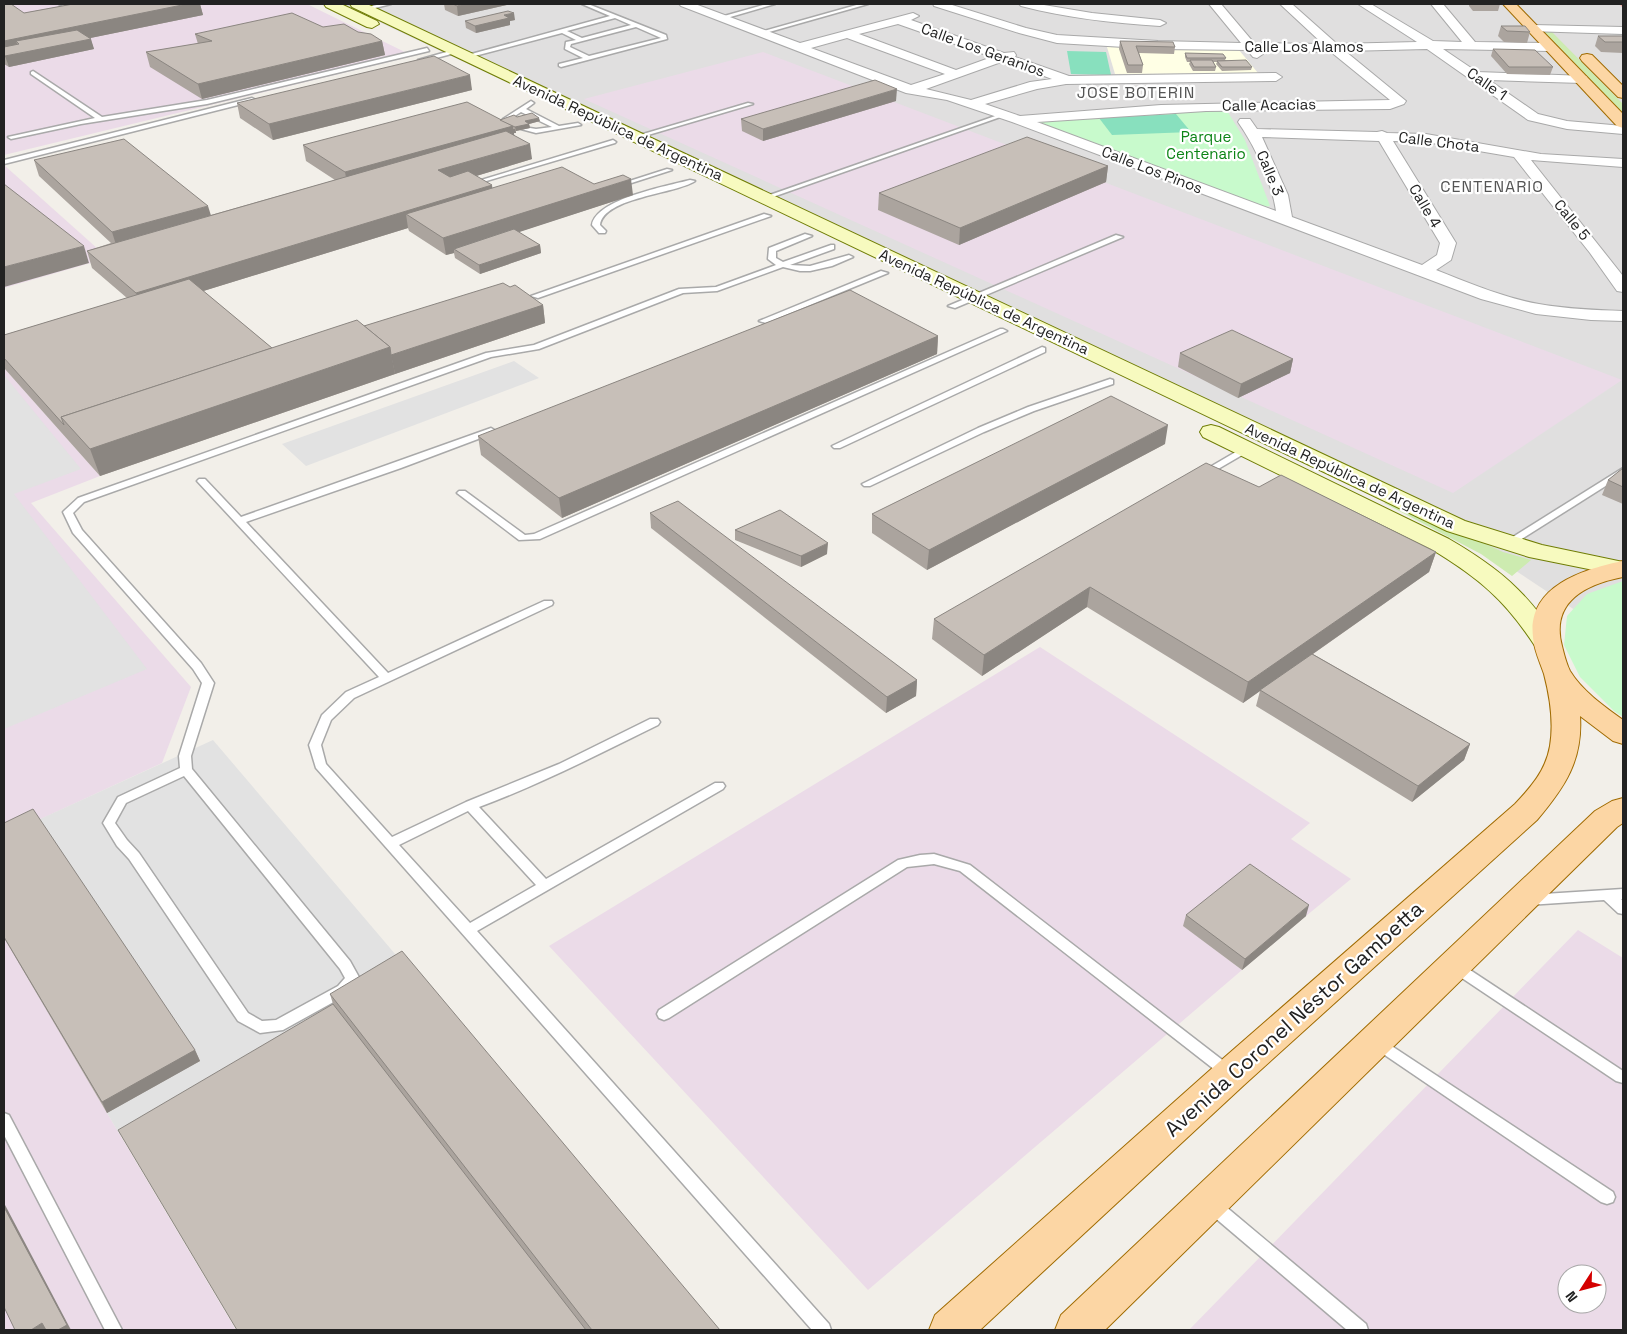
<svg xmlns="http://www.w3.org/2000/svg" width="1627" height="1334" viewBox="0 0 1627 1334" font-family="'Space Grotesk',sans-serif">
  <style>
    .residential { fill: #e0dfdf }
    .industrial { fill: #ebdbe8; fill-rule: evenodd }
    .education { fill: #ffffe5 }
    .grass { fill: #cdebb0 }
    .park { fill: #c8facc }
    .pitch { fill: #88e0be }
    .parking { fill: #e2e2e2 }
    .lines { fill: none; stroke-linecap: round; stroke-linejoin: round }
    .service-casing { stroke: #a9a9a9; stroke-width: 3 }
    .minor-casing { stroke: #a9a9a9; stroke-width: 2 }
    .secondary-casing { stroke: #707d05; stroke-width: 2 }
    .primary-casing { stroke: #a06b00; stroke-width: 2 }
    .path { stroke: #fa8072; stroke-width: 2; stroke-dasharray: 1 1; stroke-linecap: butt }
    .service { fill: #fff; fill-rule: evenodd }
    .minor { fill: #fff; fill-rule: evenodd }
    .secondary { fill: #f7fabf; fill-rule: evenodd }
    .primary { fill: #fcd6a4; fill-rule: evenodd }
    .wall { fill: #aba49e }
    .shaded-wall { fill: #8b8681 }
    .building { fill: #c7bfb8; stroke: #8b8681 }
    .labels { text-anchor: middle; stroke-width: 4.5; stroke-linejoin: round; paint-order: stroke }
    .far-street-label { font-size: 15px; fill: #222; stroke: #fff }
    .far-park-label { font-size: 15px; fill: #0c8416; stroke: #fff }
    .far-neighbourhood-label { font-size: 16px; letter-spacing: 1px; fill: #555; stroke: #fff }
    .near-street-label { font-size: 21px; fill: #222; stroke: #fff }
  </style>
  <rect width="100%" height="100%" fill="#f2efe9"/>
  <polygon class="residential" points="341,4 1623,4 1623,642 1510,567 1418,516 1294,459 703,175"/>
  <g class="industrial">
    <polygon points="4,4 307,4 413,56 4,155"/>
    <polygon points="763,52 1622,380 1453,493 584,99"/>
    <polygon points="4,165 108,258 4,288"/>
    <polygon points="4,368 100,476 31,503 191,687 162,763 4,836"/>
    <polygon points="1040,647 1310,823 1291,839 1351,879 1306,916 1247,875 1184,926 1242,970 868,1290 549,946"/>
    <path d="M1578,930L1623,958V1330H1189ZM1567,1274H1597V1304H1567Z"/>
    <polygon points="4,937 107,1113 236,1330 4,1330"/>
  </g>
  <polygon class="education" points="1107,47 1239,50 1258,73 1115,74"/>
  <g class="grass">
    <polygon points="1541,32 1552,32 1623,104 1623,117"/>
    <polygon points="1390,500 1503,552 1531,560 1512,576 1481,554 1384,503"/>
  </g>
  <g class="park">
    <polygon points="1226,109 1245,140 1270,206 1264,207 1040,123 1043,120"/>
    <polygon points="1623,581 1623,717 1614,711 1580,677 1564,645 1567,616 1587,594"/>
  </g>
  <g class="pitch">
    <polygon points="1067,51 1106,52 1111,75 1071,74"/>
    <polygon points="1176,114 1191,132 1112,135 1099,118"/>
  </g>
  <g class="parking">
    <polygon points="514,361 539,378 306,466 282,444"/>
    <polygon points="4,375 81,469 14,494 147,669 4,729"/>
    <polygon points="213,740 407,968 120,1135 107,1113 199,1060 38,820"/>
  </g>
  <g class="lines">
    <g class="service-casing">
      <g id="service">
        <polygon points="59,4 74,6 108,4 74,10"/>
        <polygon points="381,4 391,4 367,10 364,8"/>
        <path d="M582,4H588L666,35L667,39L561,67L559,66V64L583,58L565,49L566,42L576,40L562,33L467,58L464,56L610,16ZM615,18L631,25L582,38L567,31ZM636,27L661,38L589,56L570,47L571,44Z"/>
        <polygon points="767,4 775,4 720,20 717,18"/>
        <polygon points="860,4 868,4 762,34 757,33"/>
        <polygon points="427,48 429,51 207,104 81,124 11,139 8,137 95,118 31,74 31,72 33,71 102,117 207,100"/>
        <polygon points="457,49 459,52 421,62 418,60"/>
        <polygon points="252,98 254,99 254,101 4,164 4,160"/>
        <polygon points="531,101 534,103 526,109 559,126 578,123 581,125 536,133 521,129 524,127 536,129 552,127 521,112 510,119 511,122 507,122 503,119"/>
        <polygon points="748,103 753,104 638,138 633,137"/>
        <polygon points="1001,114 1006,115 767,199 761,198"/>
        <polygon points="613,140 616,142 615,143 473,185 468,184"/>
        <polygon points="667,169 672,170 619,187 614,186"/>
        <path d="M690,180L695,181C676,194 604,197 600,225L606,231L605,233H599L592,225C596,199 667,186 690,180Z"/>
        <polygon points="764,214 771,216 538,298 531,296"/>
        <path d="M805,234L812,236L776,251V258L783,262L831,245H834V249L790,265L810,266L849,255L853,257L832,266L810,271H800L783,267L717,291L683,293L539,349L491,357L84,502L73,513L82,530L201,663L214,683L191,756L192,769L350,961L360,979L348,994L283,1030L260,1033L238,1021L129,859L117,846L103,823L118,797L180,768L179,756L202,683L193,669L73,533L63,512L65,510L78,498L486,353L534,345L679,289L716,287L776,265L768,259L769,248ZM184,776L340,969L345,978L338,986L276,1020L262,1021L248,1013L139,853L127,840L115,823L126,803Z"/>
        <polygon points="1116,235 1123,237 955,308 948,306"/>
        <polygon points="881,271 888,273 766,323 759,321"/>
        <polygon points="1000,329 1003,329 1007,331 540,539 519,540 457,493 459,491 465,491 525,535 534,534"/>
        <polygon points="1042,347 1045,348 1045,352 840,448 834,448 832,446"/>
        <polygon points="1110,379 1113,380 1113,384 1034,411 984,432 870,486 864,486 862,484 978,428 1028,407"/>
        <path d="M491,428L496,431L494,433L401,468L246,522L388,673L544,601H552L553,603L552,605L354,698L331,720L321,745L326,764L392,837L466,802L559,764L650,719H658L660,722L658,725C599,754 541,784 479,807L546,879L715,783H723L725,786L723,789L477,931L829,1324L831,1330H812L316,768L309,745L322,715L346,692L379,677L197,481L199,479H205L241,517ZM468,811L536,885L470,923L399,845Z"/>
        <polygon points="1246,446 1249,447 1249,451 1206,476 1200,476 1198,474"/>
        <polygon points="1623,468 1623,475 1509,547 1501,547 1500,545"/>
        <polygon points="934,854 970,865 1234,1069 1236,1073 1234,1077 1229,1079 1224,1077 960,871 934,864 907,867 669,1018 664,1020 659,1018 657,1014 659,1010 898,860 920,855"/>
        <polygon points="1623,889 1623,899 1621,899 1623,901 1623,914 1618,913 1604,900 1528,905 1523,904 1521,900 1523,896 1528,895"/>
        <polygon points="1455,960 1623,1071 1623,1083 1616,1081 1450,970 1448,966 1450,962"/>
        <polygon points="1378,1037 1613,1192 1615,1197 1613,1202 1607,1204 1601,1202 1373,1047 1371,1043 1373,1039"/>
        <polygon points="4,1113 9,1115 122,1330 105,1330 4,1135"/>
        <polygon points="1213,1199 1219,1201 1366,1324 1368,1330 1347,1330 1207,1211 1205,1206 1207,1201"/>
      </g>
    </g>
    <g class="minor-casing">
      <g id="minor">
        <path d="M679,4H695L800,43L913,13L919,16L911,20L1004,53L1014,52L1016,55L1015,57L1069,76L1276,73L1282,77L1276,81L1066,84L1037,89L985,104L1020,116L1161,105L1390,100L1331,52L1260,50L1263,54L1257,58L1253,57L1247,50L1158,49L1057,43L1019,33L934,6L933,4H949L1026,28L1057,35L1158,41L1241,43L1209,4H1221L1254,43L1323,44L1280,4H1292L1337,44L1417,42L1358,4H1371L1433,41L1462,42L1431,4H1443L1475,42L1550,43L1556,47L1550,51L1443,49L1477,72L1586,76L1588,79L1582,83L1489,80L1538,114L1567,121L1623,126V134L1567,129L1528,120L1427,49L1345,51L1406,101L1404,104L1390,109L1206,111L1037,122L1276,211C1272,183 1255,146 1238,122L1240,119H1250L1257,129L1377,132L1382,131L1387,133L1426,134L1541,154L1623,159V167L1531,160L1623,276V292L1617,291L1590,253L1514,157L1426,142L1393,141L1456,243L1451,260L1436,270C1469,283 1504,298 1539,304C1567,309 1595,310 1623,311V321L1591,320L1536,314L1481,299L1012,122L947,100L906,93L681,6ZM898,24L992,57L956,70L859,34ZM847,38L945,74L911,85L811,48ZM1004,61L1052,79L1030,82L971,100L926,89ZM1262,137L1379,141L1440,243L1437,255L1422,265L1292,217L1288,195Z"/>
        <path d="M1019,4H1038L1092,13L1160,20L1166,23L1160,26C1113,23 1067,18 1021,6Z"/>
        <polygon points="1533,25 1623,27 1623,34 1529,31 1527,29 1529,27"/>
      </g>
    </g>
    <g class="secondary-casing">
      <g id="secondary">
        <polygon points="324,4 341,4 377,21 379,24 372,28 367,27 326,7"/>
        <polygon points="350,4 367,4 1465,521 1542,545 1623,562 1623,576 1529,557 1447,531 352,7"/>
        <path d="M1211,425L1219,427L1449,539C1499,568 1527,592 1558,640L1555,646L1545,648L1535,646C1505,600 1479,578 1431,549L1203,437L1200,432L1203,427Z"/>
      </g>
    </g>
    <g class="primary-casing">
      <g id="primary">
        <polygon points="1503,4 1516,4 1623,114 1623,128 1617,126"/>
        <polygon points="1587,54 1592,55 1623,86 1623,98 1618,97 1582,61 1580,58 1582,55"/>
        <path d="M1623,561V577C1587,584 1550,601 1562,646C1564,654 1566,663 1570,671C1582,691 1605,707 1623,720V744L1613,741L1580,716C1583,760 1565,787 1537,820L1244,1085L980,1330H929L935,1315L1218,1063L1515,804C1531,787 1546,770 1550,746C1554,722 1550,697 1544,674C1540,662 1534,650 1533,637C1527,586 1584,569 1623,561Z"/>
        <polygon points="1623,798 1623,823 1617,827 1105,1330 1055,1330 1061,1315 1595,811 1612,801"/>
      </g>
    </g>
    <polyline class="path" points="1620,4 1623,6"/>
    <use href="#service" class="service"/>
    <use href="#minor" class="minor"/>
    <use href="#secondary" class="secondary"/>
    <use href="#primary" class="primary"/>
  </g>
  <g class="wall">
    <polygon points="4,4 24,13 73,4 200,4 203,15 90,38 94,49 9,67 4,64"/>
    <polygon points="444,4 511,4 458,16 445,10"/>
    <polygon points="1469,4 1500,4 1498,11 1473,11 1469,6"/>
    <polygon points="515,20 510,21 510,25 476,33 466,28 465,21"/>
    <polygon points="1501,26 1530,32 1527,43 1504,42 1498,36"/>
    <polygon points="323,27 358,32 382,41 385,55 202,99 150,67 146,52 198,44 195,34"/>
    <polygon points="1598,36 1623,36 1623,53 1601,52 1595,46"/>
    <polygon points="1120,41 1175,47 1174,54 1139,53 1143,65 1142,73 1127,73 1119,49"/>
    <polygon points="1493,49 1553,67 1550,75 1507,74 1491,56"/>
    <polygon points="1185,53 1226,58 1225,60 1252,67 1251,70 1222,71 1216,64 1217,62 1213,62 1216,67 1215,71 1193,71 1189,64 1190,62 1187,62 1185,57"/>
    <polygon points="472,90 273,140 240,118 237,103"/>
    <polygon points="896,101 763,141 742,131 741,119"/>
    <polygon points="517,117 540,121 529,124 530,128 516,131 516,133 514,133 514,135 532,159 476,176 492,188 594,184 633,195 518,232 540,245 541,253 480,274 455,258 454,253 446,255 409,231 408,228 203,291 272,348 364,326 510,287 543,305 545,323 395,374 100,476 4,368 4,335 127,298 92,268 87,251 111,243 39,176 34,160 211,215 335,180 306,161 303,145 500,120"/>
    <polygon points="1108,166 1106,182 959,245 878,210 879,193"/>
    <polygon points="938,336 937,354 562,518 481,455 478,436"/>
    <polygon points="1180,353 1293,359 1290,373 1238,398 1178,367"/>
    <polygon points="1165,444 927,570 872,533 872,514"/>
    <polygon points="1623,468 1623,504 1602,495 1608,480"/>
    <polygon points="1259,487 1436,552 1429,572 1313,654 1470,744 1464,760 1412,802 1256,706 1260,691 1243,703 1087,607 982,676 932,639 934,619"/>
    <polygon points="650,513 917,680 916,696 886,713 651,528"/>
    <polygon points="735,530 827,554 801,567 735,540"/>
    <polygon points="4,823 195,1050 200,1061 107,1113 4,938"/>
    <polygon points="1186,915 1306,916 1242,970 1183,926"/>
    <polygon points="330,994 720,1330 236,1330 333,1004"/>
  </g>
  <g class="shaded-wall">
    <polygon points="187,4 200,4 203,15 22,52 19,44 16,41 20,52 4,56 4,41"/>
    <polygon points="465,4 511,4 458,16 457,6"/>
    <polygon points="514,13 515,20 510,21 510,25 476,33 475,26 504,15"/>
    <polygon points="91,39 94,49 9,67 5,56"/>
    <polygon points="382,41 385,55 202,99 198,84"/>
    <polygon points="470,75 472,90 273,140 269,124"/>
    <polygon points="897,89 896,101 763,141 763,129"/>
    <polygon points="539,118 540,121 529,124 530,128 516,131 515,127 525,121"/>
    <polygon points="513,126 513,129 515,129 516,133 514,133 515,142 348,188 345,172"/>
    <polygon points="530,144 532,159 440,187 438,170"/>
    <polygon points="1108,166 1106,182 959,245 960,228"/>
    <polygon points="631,179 633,195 458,252 454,249 454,253 446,255 443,238"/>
    <polygon points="492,185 494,201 406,214 408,228 142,310 136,293"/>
    <polygon points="208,206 213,222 117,248 112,232"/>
    <polygon points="540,245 541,253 480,274 479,265"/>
    <polygon points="84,246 89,263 4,287 4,267"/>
    <polygon points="543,305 545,323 395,374 391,355"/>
    <polygon points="938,336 937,354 562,518 559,498"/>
    <polygon points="390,347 395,374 100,476 90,449"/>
    <polygon points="1293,359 1290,373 1238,398 1241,384"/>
    <polygon points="1168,425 1165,444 927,570 929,550"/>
    <polygon points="828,543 827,554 801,567 801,556"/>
    <polygon points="1436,552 1429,572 1243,703 1248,682"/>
    <polygon points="1090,587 1087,607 982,676 984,655"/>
    <polygon points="917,680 916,696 886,713 887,697"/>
    <polygon points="1470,744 1464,760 1412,802 1418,786"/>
    <polygon points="1309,905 1306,916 1242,970 1245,959"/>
    <polygon points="195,1050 200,1061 107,1113 102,1102"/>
    <polygon points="4,1203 71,1330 58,1330 4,1207"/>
    <polygon points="42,1323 47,1330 31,1330"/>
  </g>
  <g class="building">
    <polygon points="4,4 11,4 24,13 73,4 187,4 4,41"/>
    <polygon points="453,4 465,4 457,6"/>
    <polygon points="508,11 514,13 504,15 509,18 475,26 465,21"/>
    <polygon points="292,13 323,27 344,24 358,32 371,34 382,41 198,84 146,52 212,41 195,34"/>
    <polygon points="1501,26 1525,26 1530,32 1507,31"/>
    <polygon points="77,30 91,39 5,56 4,56 4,47 19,44 16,41"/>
    <polygon points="1598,36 1623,36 1623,42 1605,42"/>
    <polygon points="1120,41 1173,42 1175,47 1136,46 1143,65 1128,65"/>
    <polygon points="1493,49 1535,50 1553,67 1509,67"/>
    <polygon points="1185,53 1223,54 1226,58 1187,58"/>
    <polygon points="434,56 470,75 269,124 237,103"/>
    <polygon points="1190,60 1212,60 1216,67 1194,67"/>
    <polygon points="1246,60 1252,67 1222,67 1217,61"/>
    <polygon points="875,80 897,89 763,129 741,119"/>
    <polygon points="467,102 513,126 345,172 303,145"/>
    <polygon points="532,113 539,118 525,121 529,124 515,127 500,120 514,115 517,117"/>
    <polygon points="506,131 530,144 438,170 450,177 468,171 492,185 136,293 87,251"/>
    <polygon points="1027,137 1108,166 960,228 879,193"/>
    <polygon points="124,139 208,206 112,232 34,160"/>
    <polygon points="562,167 594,184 623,175 631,179 443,238 406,214"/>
    <polygon points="4,184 84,246 4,267"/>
    <polygon points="514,229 540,245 479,265 454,249"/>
    <polygon points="189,279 272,348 61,417 64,425 4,358 4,335"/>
    <polygon points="503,283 510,287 515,285 543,305 391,355 390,347 364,326"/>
    <polygon points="850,290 938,336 559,498 478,436"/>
    <polygon points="357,320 390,347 90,449 61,417"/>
    <polygon points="1232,330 1293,359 1241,384 1180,353"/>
    <polygon points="1111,396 1168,425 929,550 872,514"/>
    <polygon points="1206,463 1259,487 1281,475 1436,552 1248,682 1090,587 984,655 934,619"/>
    <polygon points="1623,468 1623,487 1608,480"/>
    <polygon points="678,501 917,680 887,697 650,513"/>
    <polygon points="780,510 828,543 801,556 735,530"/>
    <polygon points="1312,654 1470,744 1418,786 1260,690"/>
    <polygon points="33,809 195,1050 102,1102 4,937 4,823"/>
    <polygon points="1250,864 1309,905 1245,959 1186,915"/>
    <polygon points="402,951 720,1330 592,1330 330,994"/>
    <polygon points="333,1004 586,1330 237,1330 118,1130"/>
    <polygon points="4,1207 67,1325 58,1330 46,1330 42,1323 31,1330 15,1330 4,1307"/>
  </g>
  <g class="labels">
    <g class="far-street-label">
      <text x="1304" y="52">Calle Los Alamos</text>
      <text transform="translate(983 50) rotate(20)" y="5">Calle Los Geranios</text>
      <text transform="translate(1487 84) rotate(35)" y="5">Calle 1</text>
      <text transform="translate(1269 105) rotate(-1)" y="5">Calle Acacias</text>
      <text transform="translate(618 128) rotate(25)" y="5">Avenida República de Argentina</text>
      <text transform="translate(1439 142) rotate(7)" y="5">Calle Chota</text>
      <text transform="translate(1152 170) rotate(21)" y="5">Calle Los Pinos</text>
      <text transform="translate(1270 173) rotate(67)" y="5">Calle 3</text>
      <text transform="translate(1425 206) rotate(59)" y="5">Calle 4</text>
      <text transform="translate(1572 220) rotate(51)" y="5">Calle 5</text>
      <text transform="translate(984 302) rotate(25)" y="5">Avenida República de Argentina</text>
      <text transform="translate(1350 476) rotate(25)" y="5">Avenida República de Argentina</text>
    </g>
    <g class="far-park-label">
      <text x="1206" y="142">Parque<tspan x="1206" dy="17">Centenario</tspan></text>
    </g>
    <g class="far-neighbourhood-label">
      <text x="1136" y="98">JOSE BOTERIN</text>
      <text x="1492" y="192">CENTENARIO</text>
    </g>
    <g class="near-street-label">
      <text transform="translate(1294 1019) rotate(-42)" y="7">Avenida Coronel Néstor Gambetta</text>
    </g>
  </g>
  <rect width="1627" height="1334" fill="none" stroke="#222222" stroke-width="10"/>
  <g transform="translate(1582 1289) rotate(234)"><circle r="24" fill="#ffffff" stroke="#a7a7a7"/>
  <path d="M0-4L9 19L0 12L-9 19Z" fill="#d40000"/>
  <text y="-8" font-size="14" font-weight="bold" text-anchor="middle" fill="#222222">N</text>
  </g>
</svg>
